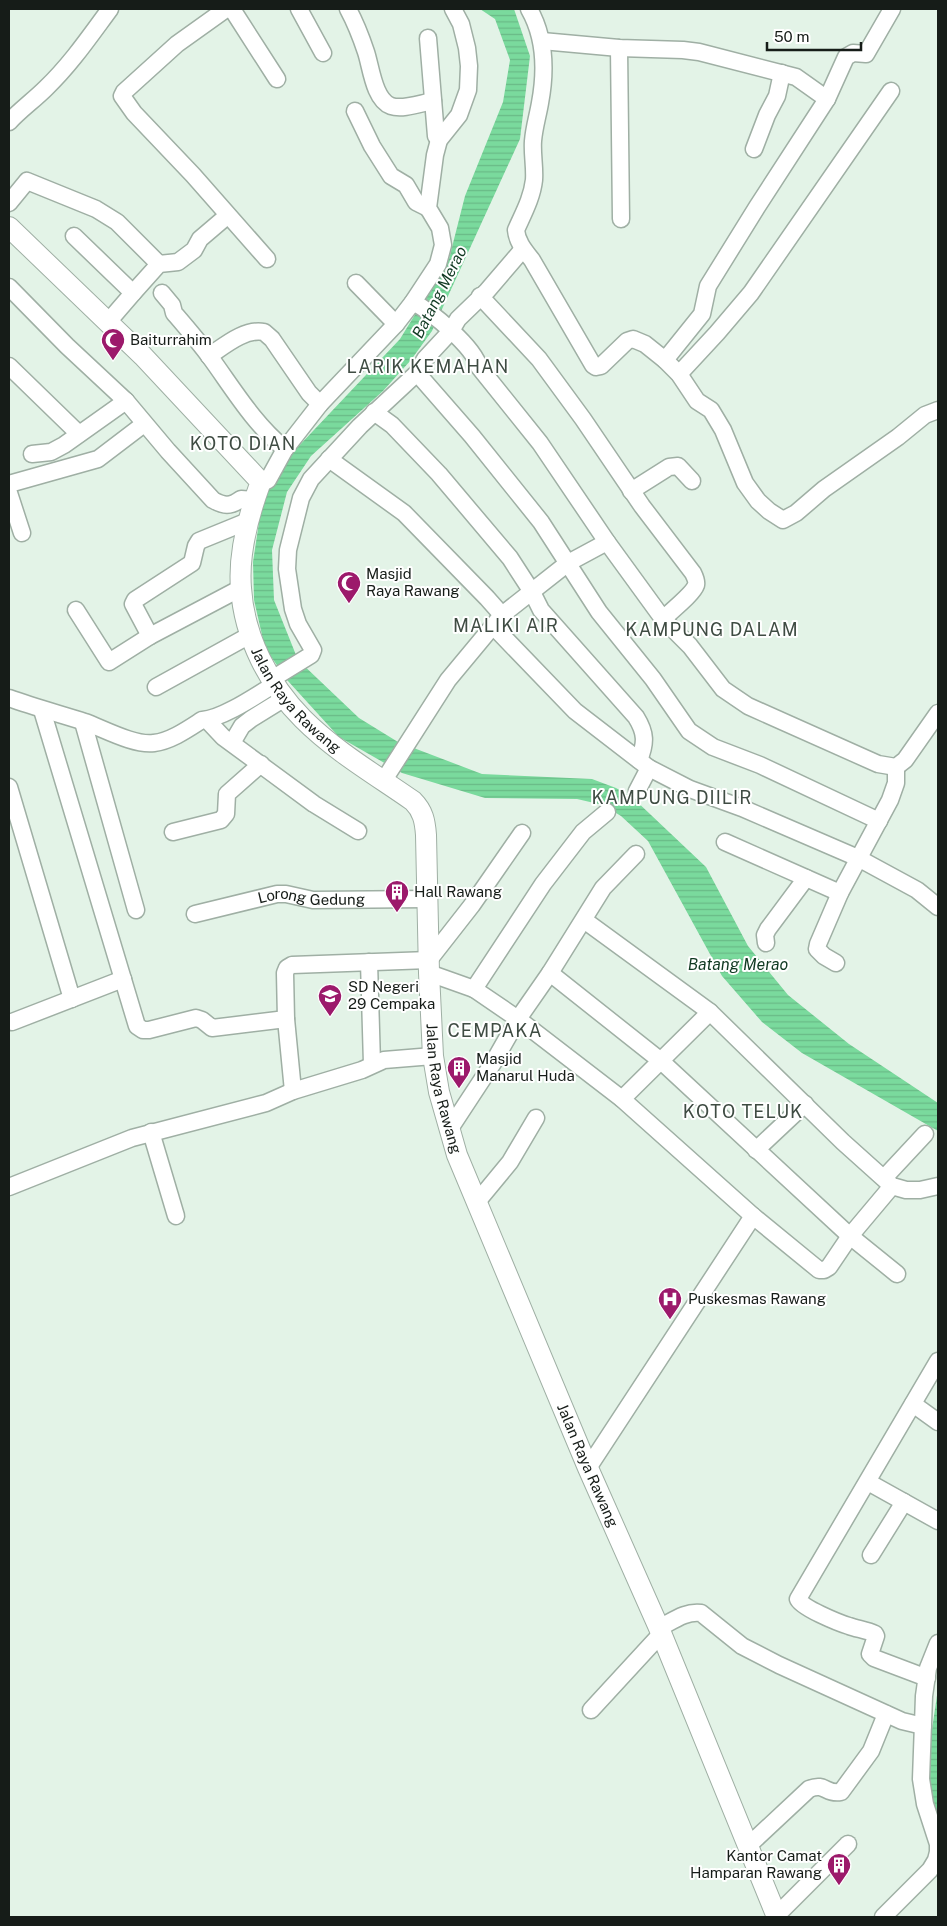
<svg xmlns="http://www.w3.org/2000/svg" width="947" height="1926" viewBox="0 0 947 1926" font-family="'Public Sans',sans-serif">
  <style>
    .water { fill: url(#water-rules) }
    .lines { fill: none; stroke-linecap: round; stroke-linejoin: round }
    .minor-casing { stroke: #9fafa4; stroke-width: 19 }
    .major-casing { stroke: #9fafa4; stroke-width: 22 }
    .minor { stroke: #fff; stroke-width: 16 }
    .major { stroke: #fff; stroke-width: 20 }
    .labels { text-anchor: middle; stroke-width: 4; stroke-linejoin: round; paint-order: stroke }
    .poi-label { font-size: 15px; fill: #161c18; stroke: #fff; text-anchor: start }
    .street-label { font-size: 15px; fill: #161c18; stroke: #fff }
    .water-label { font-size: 16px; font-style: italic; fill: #103922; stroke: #fff }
    .quarter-label { font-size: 18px; letter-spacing: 1px; fill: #3f4c43; stroke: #fff }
  </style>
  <defs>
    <pattern id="water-rules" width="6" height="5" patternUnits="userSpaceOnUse" patternTransform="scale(1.25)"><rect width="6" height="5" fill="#7ada9d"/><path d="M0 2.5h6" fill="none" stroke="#69ba86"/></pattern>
  </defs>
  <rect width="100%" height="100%" fill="#e3f3e7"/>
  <g class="water">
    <polygon points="480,9 514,9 530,56 520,139 432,331 411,360 383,391 311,456 287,492 272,550 274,600 298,660 359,718 398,742 482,774 592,779 616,788 632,797 706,867 748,946 788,995 849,1044 938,1103 938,1131 802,1053 762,1022 722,976 648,841 621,816 603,805 577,799 485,798 402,773 339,737 288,681 265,648 254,600 253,562 261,509 278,468 400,339 449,259 465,196 503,102 510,60 495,19"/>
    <path d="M938,1688V1828C920,1784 932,1734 938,1688Z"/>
  </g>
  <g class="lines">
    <g class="minor-casing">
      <g id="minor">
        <polyline points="226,9 177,44 124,92 122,96 134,113 193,175 267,259"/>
        <polyline points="232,9 277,79"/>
        <polyline points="299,9 323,53"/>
        <path d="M348,9C355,22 361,37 366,52C371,67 374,100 391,106C403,110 421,103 433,101"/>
        <path d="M529,9C545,37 546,71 540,103C538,115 534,128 533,141C532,154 535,167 534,180C532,198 523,214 516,230C517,242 525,251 532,260L593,365L596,367L601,366L627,341L633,339L645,344L665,360L679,374L697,401L711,410L723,430L745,483L758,501L769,511L783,520L796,513L824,489L898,437L925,415L938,410"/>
        <polyline points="428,38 436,136 439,140"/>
        <polyline points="542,41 619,48 683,50 699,52 796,77 827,99"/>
        <polyline points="619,48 621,219"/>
        <polyline points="355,111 372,146 391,176 406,185 416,202 428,208"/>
        <path d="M9,122C20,110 34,100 46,88C71,64 90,36 110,9"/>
        <polyline points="754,149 767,115 777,96 782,73"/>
        <polyline points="9,203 27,181 96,209 117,222 159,264"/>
        <polyline points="74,236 133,293"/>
        <polyline points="356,283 396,324"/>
        <path d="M9,287L67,346L126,401L168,451L213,500C224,506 230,507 241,499L254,500"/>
        <path d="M162,293L172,305L174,313C186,327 199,342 210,357C234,390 254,424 285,449"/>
        <path d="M480,296L539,359L583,419L642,506L693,573C695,577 697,581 696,585C693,594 671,611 663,619"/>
        <path d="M413,302C432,312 474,347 479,367L540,443L607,542L663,619L690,646L723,689L748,706L878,764L896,767L905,760L938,713"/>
        <polyline points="108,322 133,293 159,264 178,262 194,250 200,239 227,216"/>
        <path d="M209,356C224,346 245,328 264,332L272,339L309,393L320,404"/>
        <polyline points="665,360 702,314 708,286 757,207 827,99 846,57 853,53 866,54 892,9"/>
        <polyline points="9,366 79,434"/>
        <polyline points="417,373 472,436 541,522 599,612 653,679 689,731 713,747 760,765 879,821"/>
        <polyline points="679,374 717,333 751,293 891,91"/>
        <path d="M374,412L392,425L439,474L510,558L532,592L541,610L636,717C646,733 646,743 639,760"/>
        <polyline points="32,454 51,452 64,445 126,401"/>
        <polyline points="329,459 404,513 487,598 502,615"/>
        <polyline points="9,484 98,459 144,424"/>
        <polyline points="260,484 268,480 285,449 320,404 396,324 413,302 438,264 443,245 440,228 428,208 435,155 439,140 459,115 468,90 469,66 467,48 461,24 453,9"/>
        <polyline points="631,491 669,467 678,466 692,481"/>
        <polyline points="9,493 22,533"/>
        <polyline points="76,610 109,662 150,636 241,588"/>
        <polyline points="493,626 575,711 649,768 690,789 742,808 858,858 917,890 938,907"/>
        <polyline points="150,636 133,604 135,600 192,563 196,546 199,541 248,521"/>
        <polyline points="272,679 311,655 313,650 298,624 293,609 287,569 288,550 301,498 311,479 360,426 417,373 425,359 451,331 458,319 487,291 523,249"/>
        <polyline points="156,687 250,635"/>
        <path d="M9,698C34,707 60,714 85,722C104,729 135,746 154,743C171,741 188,729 202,720C222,719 257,695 275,684"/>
        <polyline points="42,710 137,1026 143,1030 149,1030 196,1018 202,1020 212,1028 286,1019"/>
        <polyline points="207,720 223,737 314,804 358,831"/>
        <polyline points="83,722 136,910"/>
        <polyline points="232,743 242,726 251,719 285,698"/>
        <polyline points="384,780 448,680 502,615 568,563 607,542"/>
        <polyline points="9,787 72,999"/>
        <polyline points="637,791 649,768"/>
        <polyline points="173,832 221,820 226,814 227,794 261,764"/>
        <polyline points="725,842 840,893"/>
        <path id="s1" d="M195,914L277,894H286L313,900L428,899"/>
        <polyline points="584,920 710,1012 843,1142 892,1186 906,1190 920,1190 938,1186"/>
        <polyline points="766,943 765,935 768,929 806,878"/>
        <polyline points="369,962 372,1064"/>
        <polyline points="836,963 824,956 817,949 818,944 840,893 890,800 896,783 896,767"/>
        <polyline points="429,973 474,989 518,1019 622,1099 753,1216 819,1270 824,1270 829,1267 850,1236 892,1186"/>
        <polyline points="550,973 661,1061 850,1236 897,1274"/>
        <polyline points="474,989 543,884 583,832 607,812"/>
        <polyline points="12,1022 123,979"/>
        <polyline points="293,1091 286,1019 285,973 287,968 292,965 429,960 472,905 522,833"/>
        <polyline points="622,1099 710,1012"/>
        <polyline points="449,1130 493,1063 518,1019 550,973 603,888 636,854"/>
        <polyline points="151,1132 176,1216"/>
        <polyline points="756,1150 805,1104"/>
        <polyline points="884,1178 925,1134"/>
        <polyline points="9,1187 132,1138 266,1103 293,1091 362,1070 384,1060 433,1056"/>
        <polyline points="477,1202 510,1162 536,1118"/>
        <polyline points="913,1404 938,1422"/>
        <polyline points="588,1468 753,1216"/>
        <polyline points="868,1482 938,1521"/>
        <polyline points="871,1555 904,1502"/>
        <path d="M659,1628C673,1621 685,1611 701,1613L742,1646L779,1665L902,1721L923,1726"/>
        <path d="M927,1678L874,1658L870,1654L876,1636L875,1634C867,1630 857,1629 849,1626C839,1623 800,1607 798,1599L938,1361"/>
        <polyline points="591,1710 661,1634"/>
        <path d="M748,1846L809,1789C826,1782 825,1795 841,1792L871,1751L886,1714"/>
        <polyline points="776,1916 848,1844"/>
        <polyline points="883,1917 930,1870 936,1860 938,1852 938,1844 925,1804 921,1779 924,1696 928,1668 938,1643"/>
      </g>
    </g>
    <g class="major-casing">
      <g id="major">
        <path id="s2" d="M9,227L143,356L258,479L260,484C248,517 238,553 241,588C244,637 269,685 303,719C336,752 376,775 413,801C423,811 425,821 426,835L429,973L433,1056L439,1092L457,1155L588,1468L659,1628L777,1917"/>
      </g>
    </g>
    <use href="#minor" class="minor"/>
    <use href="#major" class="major"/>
  </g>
  <defs>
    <g id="mosque-pin" transform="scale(1.25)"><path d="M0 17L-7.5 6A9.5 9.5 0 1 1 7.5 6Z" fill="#9c196b" stroke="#fff"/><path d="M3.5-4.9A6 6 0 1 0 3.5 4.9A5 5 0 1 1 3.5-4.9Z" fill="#fff"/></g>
    <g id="building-pin" transform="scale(1.25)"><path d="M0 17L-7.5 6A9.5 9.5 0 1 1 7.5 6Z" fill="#9c196b" stroke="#fff"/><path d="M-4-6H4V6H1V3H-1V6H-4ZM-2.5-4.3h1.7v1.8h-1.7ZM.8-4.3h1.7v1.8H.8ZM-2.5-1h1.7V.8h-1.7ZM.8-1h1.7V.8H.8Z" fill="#fff"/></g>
    <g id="school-pin" transform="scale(1.25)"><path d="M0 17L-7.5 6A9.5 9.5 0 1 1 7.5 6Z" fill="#9c196b" stroke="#fff"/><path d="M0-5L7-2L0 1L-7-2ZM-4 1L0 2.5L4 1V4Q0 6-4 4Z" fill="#fff"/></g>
    <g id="hospital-pin" transform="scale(1.25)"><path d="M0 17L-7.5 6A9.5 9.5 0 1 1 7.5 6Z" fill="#9c196b" stroke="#fff"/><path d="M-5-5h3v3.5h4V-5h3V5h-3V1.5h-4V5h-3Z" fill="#fff"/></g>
  </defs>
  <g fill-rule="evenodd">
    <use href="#mosque-pin" x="113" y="340"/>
    <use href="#mosque-pin" x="349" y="583"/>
    <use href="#building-pin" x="397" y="892"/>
    <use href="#school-pin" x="330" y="996"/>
    <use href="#building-pin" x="459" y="1068"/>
    <use href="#hospital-pin" x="670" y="1299"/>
    <use href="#building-pin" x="839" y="1865"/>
  </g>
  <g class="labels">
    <g class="poi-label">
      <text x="130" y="345">Baiturrahim</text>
      <text x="366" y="579">Masjid<tspan x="366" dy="17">Raya Rawang</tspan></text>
      <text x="414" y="897">Hall Rawang</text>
      <text x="348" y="992">SD Negeri<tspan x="348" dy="17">29 Cempaka</tspan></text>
      <text x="476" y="1064">Masjid<tspan x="476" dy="17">Manarul Huda</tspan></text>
      <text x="688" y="1304">Puskesmas Rawang</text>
      <text x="822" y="1861" text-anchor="end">Kantor Camat<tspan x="822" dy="17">Hamparan Rawang</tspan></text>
    </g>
    <g class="street-label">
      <text dy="5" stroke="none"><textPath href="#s2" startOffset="595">Jalan Raya Rawang</textPath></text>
      <text dy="5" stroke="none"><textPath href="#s1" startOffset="119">Lorong Gedung</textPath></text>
      <text dy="5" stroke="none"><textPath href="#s2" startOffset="1044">Jalan Raya Rawang</textPath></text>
      <text dy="5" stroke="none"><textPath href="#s2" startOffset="1449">Jalan Raya Rawang</textPath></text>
    </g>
    <g class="water-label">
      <text transform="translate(439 292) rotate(-63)" y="6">Batang Merao</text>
      <text x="738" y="970">Batang Merao</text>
    </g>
    <g class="quarter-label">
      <text x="428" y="373">LARIK KEMAHAN</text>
      <text x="243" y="450">KOTO DIAN</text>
      <text x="506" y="632">MALIKI AIR</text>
      <text x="712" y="636">KAMPUNG DALAM</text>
      <text x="672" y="804">KAMPUNG DIILIR</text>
      <text x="495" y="1037">CEMPAKA</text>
      <text x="743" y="1118">KOTO TELUK</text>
    </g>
  </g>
  <rect width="947" height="1926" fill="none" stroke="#161c18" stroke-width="20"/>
  <path d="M767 42v8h94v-8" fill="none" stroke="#161c18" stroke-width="2.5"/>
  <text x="774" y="42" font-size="15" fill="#161c18" stroke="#ffffff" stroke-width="4" paint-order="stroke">50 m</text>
</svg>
